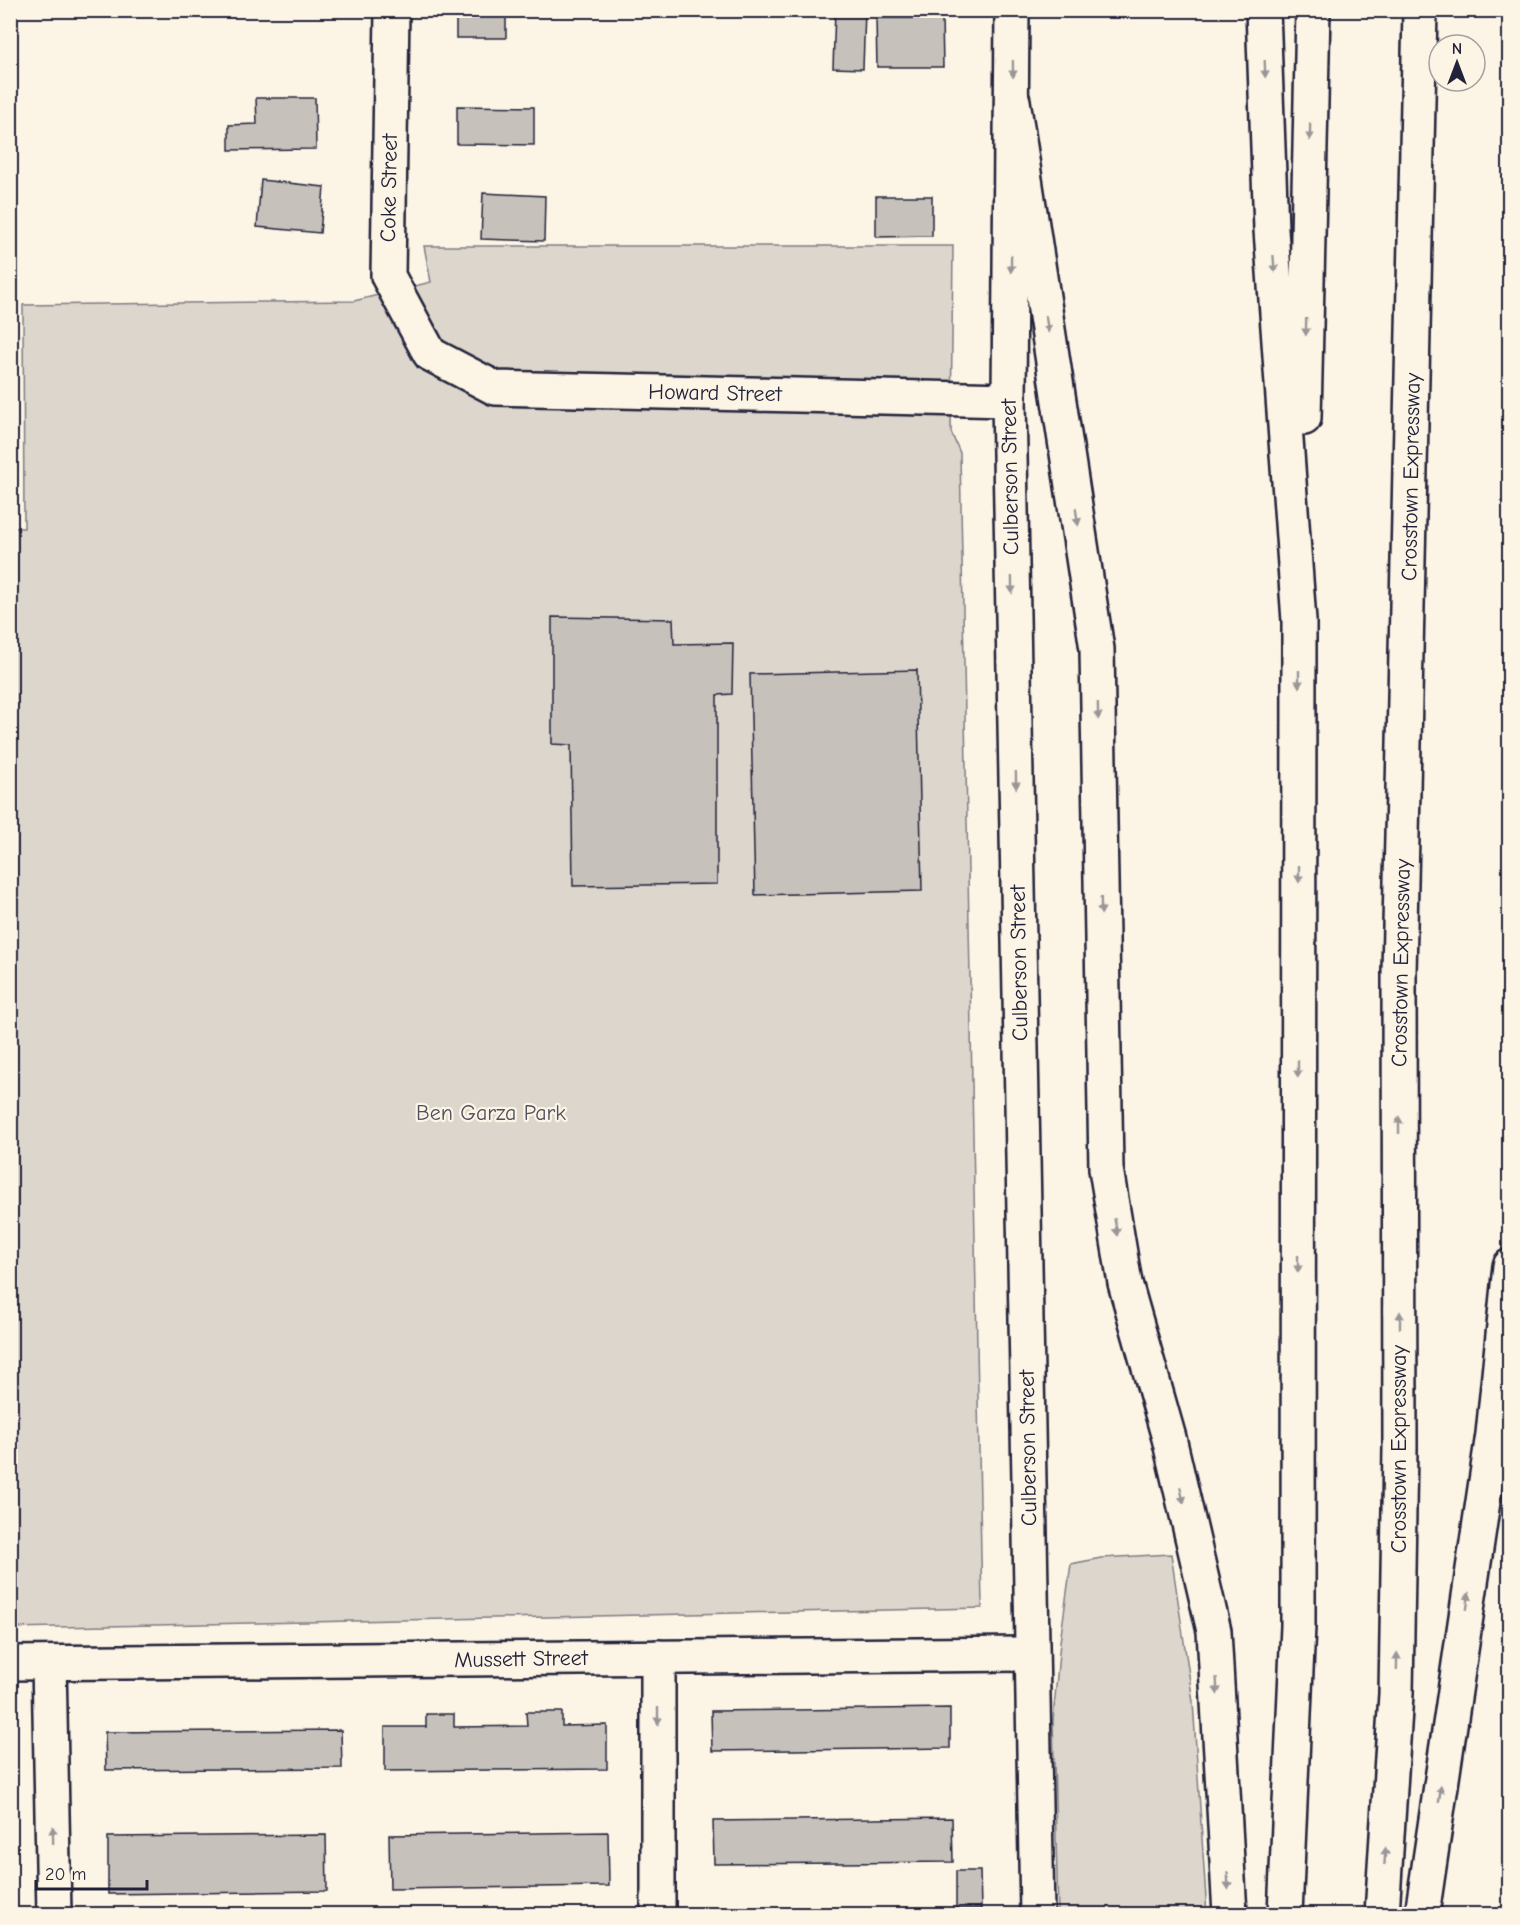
<svg xmlns="http://www.w3.org/2000/svg" width="1520" height="1925" font-family="'Comic Neue',sans-serif">
<rect width="100%" height="100%" fill="#fcf5e5"/>
<filter id="ink" filterUnits="userSpaceOnUse"><feTurbulence type="fractalNoise" baseFrequency=".0167" numOctaves="2"/><feDisplacementMap in="SourceGraphic" scale="12" xChannelSelector="R" yChannelSelector="G"/><feConvolveMatrix kernelMatrix="1 2 1 2 8 2 1 2 1" color-interpolation-filters="sRGB"/></filter>
<g filter="url(#ink)">
<g fill="#dcd6cc" stroke="#7f7c84" stroke-width="1.5">
<polygon points="424,246 953,246 951,432 960,453 982,1608 11,1628 10,528 24,528 23,305 354,301 431,282"/>
<polygon points="1171,1554 1193,1702 1207,1914 1058,1914 1053,1720 1060,1642 1071,1564 1101,1558"/>
</g>
<g fill="#c6c1bb" stroke="#22223b" stroke-width="1.5">
<rect x="456" y="10" width="50" height="28"/>
<polygon points="835,10 865,10 863,69 833,68"/>
<polygon points="876,18 942,18 943,67 877,67"/>
<polygon points="256,98 315,98 316,149 229,150 229,125 257,124"/>
<polygon points="457,106 534,107 534,145 457,144"/>
<polygon points="261,180 324,187 320,233 257,227"/>
<polygon points="483,193 545,196 544,241 481,239"/>
<polygon points="876,196 932,196 932,236 876,237"/>
<polygon points="552,617 673,619 674,644 733,643 732,694 717,695 717,884 573,886 571,745 552,744"/>
<polygon points="917,670 922,891 755,895 750,674"/>
<polygon points="950,1708 950,1748 712,1751 711,1711"/>
<polygon points="526,1712 562,1712 562,1726 607,1725 607,1769 385,1771 385,1727 426,1727 426,1714 454,1714 454,1727 527,1726"/>
<polygon points="341,1730 342,1768 106,1770 105,1732"/>
<polygon points="952,1818 953,1862 714,1864 713,1821"/>
<polygon points="608,1832 609,1886 390,1889 389,1835"/>
<polygon points="326,1835 327,1891 108,1894 108,1837"/>
<polygon points="956,1871 980,1871 981,1909 956,1909"/>
</g>
<g fill="none" stroke-linecap="round" stroke-linejoin="round">
<g stroke="#22223b" stroke-width="38">
<g id="minor">
<polyline points="392,10 388,276 430,354 495,388 1009,400"/>
<polyline points="10,1663 1032,1654"/>
<polyline points="49,1663 54,1914"/>
<polyline points="658,1914 658,1657"/>
</g>
</g>
<g stroke="#22223b" stroke-width="38">
<polyline id="major" points="1012,10 1009,400 1037,1914"/>
</g>
<g stroke="#22223b" stroke-width="38">
<g id="highway">
<polyline points="1263,10 1271,230 1299,621 1298,1626 1285,1914"/>
<polyline points="1013,101 1097,649 1106,1169 1125,1283 1169,1438 1214,1631 1230,1914"/>
<polyline points="1304,418 1313,10"/>
<polyline points="1382,1914 1396,1694 1400,1448 1399,973 1420,10"/>
<polyline points="1422,1914 1493,1434 1510,1266"/>
</g>
</g>
<use href="#minor" stroke="#fcf5e5" stroke-width="33"/>
<use href="#major" stroke="#fcf5e5" stroke-width="33"/>
<use href="#highway" stroke="#fcf5e5" stroke-width="33"/>
</g>
<defs><path id="oneway-solid" d="M-6-.8H1V-3.2L6.5 0L1 3.2V.8H-6Z" transform="scale(1.5)"/></defs>
<g fill="#9a9698">
<use href="#oneway-solid" transform="translate(1013 69) rotate(89)"/>
<use href="#oneway-solid" transform="translate(1265 69) rotate(88)"/>
<use href="#oneway-solid" transform="translate(1310 132) rotate(91)"/>
<use href="#oneway-solid" transform="translate(1011 264) rotate(91)"/>
<use href="#oneway-solid" transform="translate(1274 264) rotate(86)"/>
<use href="#oneway-solid" transform="translate(1047 324) rotate(81)"/>
<use href="#oneway-solid" transform="translate(1306 327) rotate(91)"/>
<use href="#oneway-solid" transform="translate(1077 517) rotate(81)"/>
<use href="#oneway-solid" transform="translate(1012 585) rotate(89)"/>
<use href="#oneway-solid" transform="translate(1299 679) rotate(90)"/>
<use href="#oneway-solid" transform="translate(1098 711) rotate(89)"/>
<use href="#oneway-solid" transform="translate(1016 780) rotate(89)"/>
<use href="#oneway-solid" transform="translate(1299 874) rotate(90)"/>
<use href="#oneway-solid" transform="translate(1101 906) rotate(89)"/>
<use href="#oneway-solid" transform="translate(1298 1069) rotate(90)"/>
<use href="#oneway-solid" transform="translate(1399 1125) rotate(-90)"/>
<use href="#oneway-solid" transform="translate(1116 1227) rotate(80)"/>
<use href="#oneway-solid" transform="translate(1298 1264) rotate(90)"/>
<use href="#oneway-solid" transform="translate(1400 1320) rotate(-90)"/>
<use href="#oneway-solid" transform="translate(1182 1495) rotate(77)"/>
<use href="#oneway-solid" transform="translate(1468 1601) rotate(-82)"/>
<use href="#oneway-solid" transform="translate(1397 1661) rotate(-89)"/>
<use href="#oneway-solid" transform="translate(1217 1686) rotate(87)"/>
<use href="#oneway-solid" transform="translate(658 1716) rotate(90)"/>
<use href="#oneway-solid" transform="translate(1440 1794) rotate(-82)"/>
<use href="#oneway-solid" transform="translate(53 1835) rotate(-91)"/>
<use href="#oneway-solid" transform="translate(1385 1856) rotate(-86)"/>
<use href="#oneway-solid" transform="translate(1228 1881) rotate(87)"/>
</g>
</g>
<g text-anchor="middle" dominant-baseline="central" stroke-width="4.5" stroke-linejoin="round" paint-order="stroke">
<g font-size="22" fill="#22223b" stroke="#fcf5e5">
<text transform="translate(389 188) rotate(-89)">Coke Street</text>
<text transform="translate(715 393) rotate(1)">Howard Street</text>
<text transform="translate(1010 477) rotate(-91)">Culberson Street</text>
<text transform="translate(1411 477) rotate(-89)">Crosstown Expressway</text>
<text transform="translate(1019 963) rotate(-91)">Culberson Street</text>
<text transform="translate(1401 963) rotate(-89)">Crosstown Expressway</text>
<text transform="translate(1028 1448) rotate(-91)">Culberson Street</text>
<text transform="translate(1399 1449) rotate(-90)">Crosstown Expressway</text>
<text transform="translate(521 1659) rotate(-1)">Mussett Street</text>
</g>
<g font-size="22" fill="#504f5f" stroke="#fcf5e5">
<text x="491" y="1113">Ben Garza Park</text>
</g>
</g>
<rect width="1520" height="1925" fill="none" stroke="#fcf5e5" stroke-width="36"/>
<rect x="18" y="18" width="1484" height="1889" fill="none" stroke="#22223b" stroke-width="2" filter="url(#ink)"/>
<g transform="translate(1457 63)"><circle r="28" fill="#fcf5e5" stroke="#a5a1a1" stroke-width="1.5"/>
<path d="M0-4.5L10 22L0 15L-10 22Z" fill="#22223b"/>
<text y="-9" font-size="16" font-weight="bold" text-anchor="middle" fill="#22223b">N</text>
</g>
<path d="M36 1880v9h111v-9" fill="none" stroke="#22223b" stroke-width="3"/>
<text x="45" y="1880" font-size="18" fill="#22223b" stroke="#fcf5e5" stroke-width="4.5" paint-order="stroke">20 m</text>
</svg>
